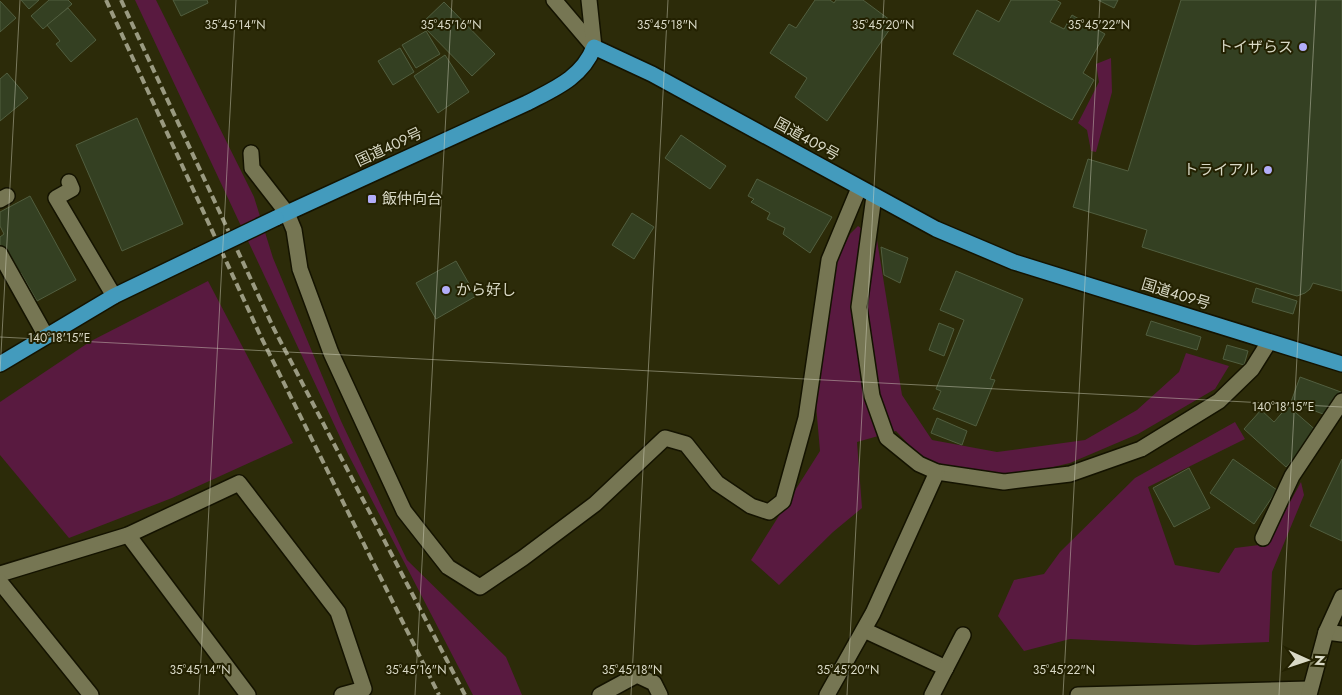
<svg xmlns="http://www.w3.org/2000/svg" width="1342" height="695" font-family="Jost,'Noto Sans JP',sans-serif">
<rect width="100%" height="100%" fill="#2c2b09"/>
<g fill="#591a40">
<polygon points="135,0 156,0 254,197 273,258 341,421 407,560 506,657 522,695 473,695 348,454"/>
<polygon points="1111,58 1112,92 1096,152 1091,151 1087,130 1078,123 1099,82 1096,64"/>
<polygon points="858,226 877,240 902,395 932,440 997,452 1085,440 1137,410 1179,372 1186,353 1229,366 1215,389 1138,434 1070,463 1028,473 994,473 953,468 924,461 896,431 857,442 862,508 833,532 779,585 751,560 820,451 816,405 830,300 837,260 850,234"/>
<polygon points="208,281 293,443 172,498 69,538 0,455 0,402 91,341"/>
<polygon points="1235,422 1245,439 1148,487 1175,565 1219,573 1235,548 1267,544 1301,482 1304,495 1272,572 1269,642 1195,645 1070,639 1024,651 998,616 1014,580 1044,574 1060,552 1135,478"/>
</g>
<g fill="#344022" stroke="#515e3f">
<polygon points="21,0 39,0 29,9"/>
<polygon points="49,0 68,0 72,4 43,29 31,16"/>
<polygon points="173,0 207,0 208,3 181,16"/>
<polygon points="815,0 830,0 834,3 836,0 863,0 894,23 827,121 795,97 807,78 770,53 789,24 796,28"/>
<polygon points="1011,0 1056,0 1061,3 1050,22 1064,29 1072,15 1105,34 1083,73 1094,80 1072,120 953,54 977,10 999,22"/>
<polygon points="1098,0 1118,0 1114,8"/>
<polygon points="1181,0 1342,0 1342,291 1313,283 1310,289 1305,293 1297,296 1290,294 1142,247 1147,230 1073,207 1088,159 1128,171"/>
<polygon points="0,1 16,18 0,32"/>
<polygon points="444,2 495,54 472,76 421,24"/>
<polygon points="68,8 96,40 71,62 56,44 60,41 47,25"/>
<polygon points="426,31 440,54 416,68 402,45"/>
<polygon points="400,48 414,72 393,85 378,61"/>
<polygon points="445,55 469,92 438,113 414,76"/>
<polygon points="7,73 28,98 0,121 0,79"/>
<polygon points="137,118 183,224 122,251 76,145"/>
<polygon points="681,135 726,166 710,189 665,158"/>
<polygon points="757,179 832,217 810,253 783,234 785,228 767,219 770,213 751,202 754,199 748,196"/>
<polygon points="30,196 76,280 37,301 21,273 15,276 0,248 0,237 4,234 0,226 0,212"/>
<polygon points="632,213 654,227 634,259 612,245"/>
<polygon points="881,247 908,258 900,283 884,275"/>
<polygon points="456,261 476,296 436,319 416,283"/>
<polygon points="956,271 1023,299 990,379 995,380 976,426 933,409 941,391 936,389 964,320 940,310"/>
<polygon points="1256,288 1297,301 1293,314 1252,302"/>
<polygon points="1151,321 1201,337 1197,350 1146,335"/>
<polygon points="939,323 954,329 944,356 929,350"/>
<polygon points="1227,345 1248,351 1244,365 1223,359"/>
<polygon points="1300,377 1341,392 1331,417 1291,402"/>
<polygon points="1288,406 1318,432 1286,467 1244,429 1261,410 1274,422"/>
<polygon points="937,418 967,431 962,445 931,433"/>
<polygon points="1233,459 1277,490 1254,524 1210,493"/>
<polygon points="1342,459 1342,541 1310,526"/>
<polygon points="1189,468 1210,508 1174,527 1153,488"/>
</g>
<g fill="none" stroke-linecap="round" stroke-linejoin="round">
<g stroke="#141300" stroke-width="18">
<g id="minor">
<polyline points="554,0 594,47"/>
<polyline points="589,0 594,47"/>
<polyline points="251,153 252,168 287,213 294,230 300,269 331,353 404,511 448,567 480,587 523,558 595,504 665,438 686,444 717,483 751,506 769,512 783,501 806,418 829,260 859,188"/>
<polyline points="69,182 72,189 56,198 114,296"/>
<polyline points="874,196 859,307 872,396 887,438 919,464 937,472 1004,482 1070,474 1141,449 1219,401 1252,369 1269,342"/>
<polyline points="0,200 7,196"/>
<polyline points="0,254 46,336"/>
<polyline points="128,535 248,695"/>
<polyline points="1263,538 1292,476 1342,401"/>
<polyline points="0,574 128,535 239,483 338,612 364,689 342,695"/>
<polyline points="0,582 91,695"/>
<polyline points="864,630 946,668"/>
<polyline points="1326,632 1342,634"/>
<polyline points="600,695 637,675 654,683 660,695"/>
<polyline points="827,695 873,613 937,472"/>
<polyline points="932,695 963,635"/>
<polyline points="1078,695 1310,689"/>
<polyline points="1309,695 1326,632 1342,597"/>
</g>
</g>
<g stroke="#141300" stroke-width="18">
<g id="highway">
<path d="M276,218L527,103C554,89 582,78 594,47L652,74L936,229L1014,262L1342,364"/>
<polyline points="0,364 114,296 197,256"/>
</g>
</g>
<use href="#minor" stroke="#767653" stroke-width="15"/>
<use href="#highway" stroke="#439bbd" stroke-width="15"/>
<g stroke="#9a9a81" stroke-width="4" stroke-dasharray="8 4" stroke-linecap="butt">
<polyline points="106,0 261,337 439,695"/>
<polyline points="121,0 274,329 465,695"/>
</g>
<g stroke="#141300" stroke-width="18" stroke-linecap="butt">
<polyline id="highway-bridge" points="197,256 276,218"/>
</g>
<use href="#highway-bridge" stroke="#439bbd" stroke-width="15"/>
</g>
<path fill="none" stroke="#d9d9c6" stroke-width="1" stroke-opacity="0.45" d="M0,337L1342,407M0,372L20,0M199,695L236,0M415,695L452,0M631,695L668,0M847,695L884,0M1063,695L1100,0M1279,695L1316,0"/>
<g fill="#b2adf9" stroke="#232101" stroke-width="2">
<circle cx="1303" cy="47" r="5"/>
<circle cx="1268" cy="170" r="5"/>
<rect x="367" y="194" width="10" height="10" rx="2.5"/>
<circle cx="446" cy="290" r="5"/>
</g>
<g text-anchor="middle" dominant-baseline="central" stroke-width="4" stroke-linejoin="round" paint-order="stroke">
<g font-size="15" fill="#d9d9c6" stroke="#232101" text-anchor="end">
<text x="1293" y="47">トイザらス</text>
<text x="1258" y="170">トライアル</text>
<text x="382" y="199" text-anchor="start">飯仲向台</text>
<text x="456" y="290" text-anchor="start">から好し</text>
</g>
<g font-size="15" fill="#d9d9c6" stroke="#232101">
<text transform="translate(807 139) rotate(29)">国道409号</text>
<text transform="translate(389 147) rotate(-25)">国道409号</text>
<text transform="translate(1176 294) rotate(17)">国道409号</text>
</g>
</g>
<g font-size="12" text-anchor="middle" fill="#d9d9c6" stroke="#232101" stroke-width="4" stroke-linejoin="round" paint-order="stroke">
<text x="235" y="29">35°45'14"N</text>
<text x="451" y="29">35°45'16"N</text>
<text x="667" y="29">35°45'18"N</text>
<text x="883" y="29">35°45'20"N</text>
<text x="1099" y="29">35°45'22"N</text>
<text x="59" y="342">140°18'15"E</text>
<text x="1283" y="411">140°18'15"E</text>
<text x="200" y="674">35°45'14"N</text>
<text x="416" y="674">35°45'16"N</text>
<text x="632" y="674">35°45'18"N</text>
<text x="848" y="674">35°45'20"N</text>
<text x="1064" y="674">35°45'22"N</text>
</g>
<g transform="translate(1307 660) rotate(93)" stroke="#232101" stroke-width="4" paint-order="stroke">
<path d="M0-4L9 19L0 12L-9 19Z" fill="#d9d9c6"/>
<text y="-8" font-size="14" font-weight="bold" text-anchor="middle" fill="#d9d9c6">N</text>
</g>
</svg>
